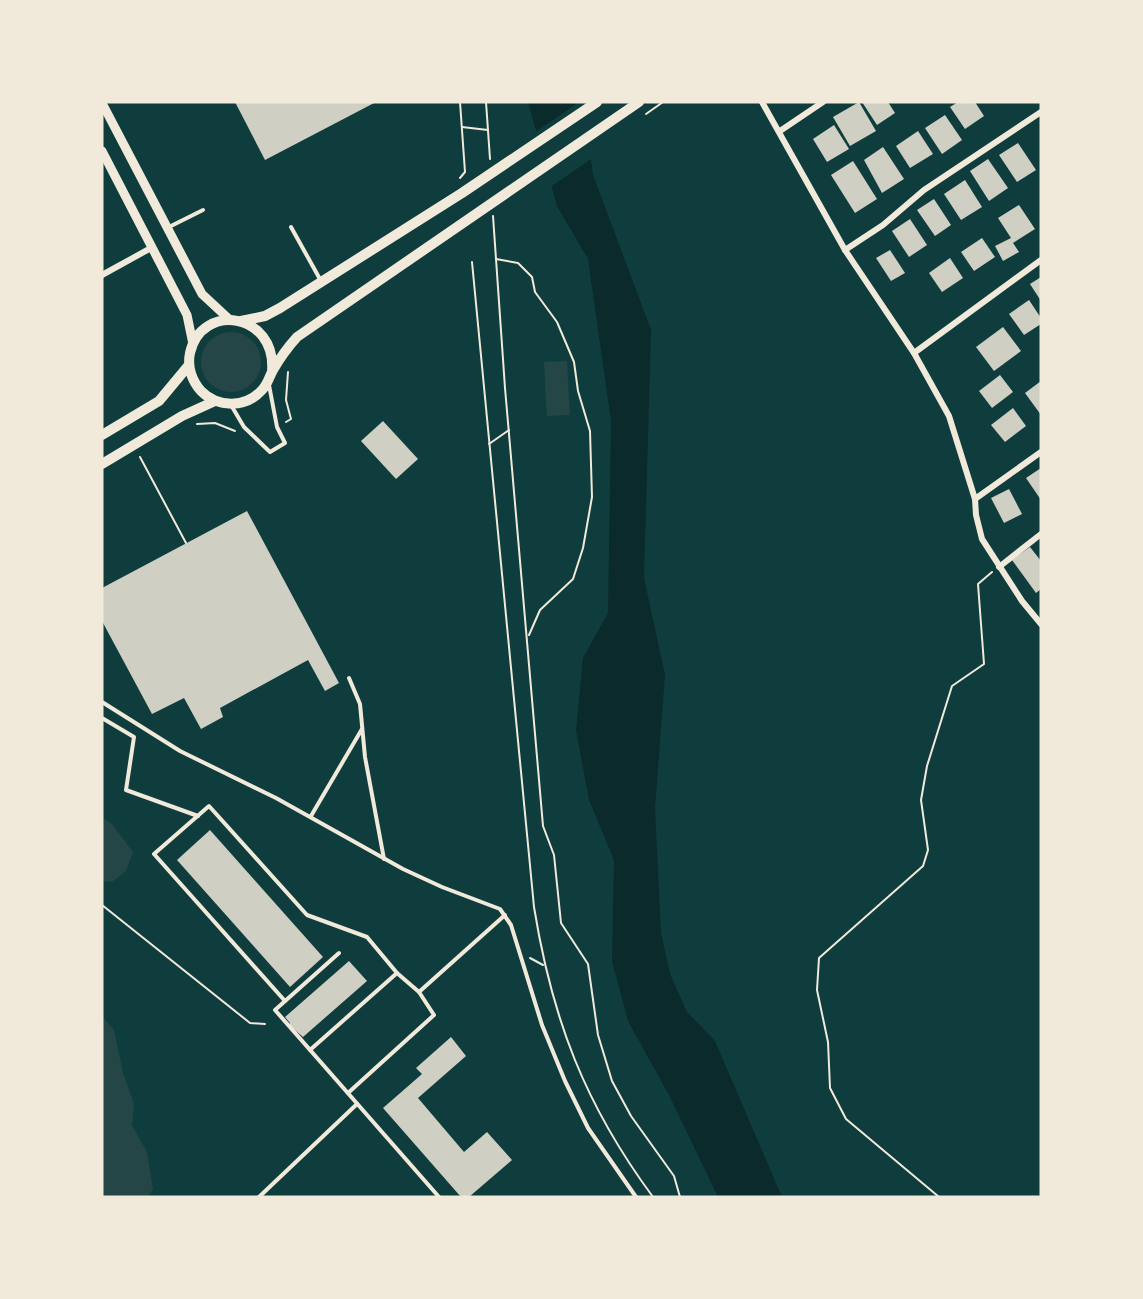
<svg xmlns="http://www.w3.org/2000/svg" width="1143" height="1299" font-family="Raleway,sans-serif">
<rect width="100%" height="100%" fill="#0f3d3e"/>
<g fill="#244646">
<circle cx="231" cy="362" r="30"/>
<polygon points="567,361 570,415 547,416 544,362"/>
<polygon points="102,817 112,824 133,852 126,871 112,882 102,881"/>
<polygon points="102,1016 114,1030 123,1073 134,1104 132,1125 147,1152 153,1189 148,1197 102,1197"/>
</g>
<polygon fill="#0a2a2b" points="528,102 584,102 593,175 651,330 644,578 665,675 655,808 661,933 670,974 687,1012 715,1041 782,1197 718,1197 669,1095 628,1021 612,961 614,860 589,800 576,730 583,658 608,613 611,421 588,259 557,206"/>
<polygon fill="#0f3d3e" points="579,102 587,102 594,157 549,188 534,133"/>
<g fill="#cfcfc3">
<polygon points="235,102 376,102 265,160"/>
<polygon points="859,102 876,131 850,146 833,117"/>
<polygon points="862,102 888,102 895,113 877,125"/>
<polygon points="958,102 975,102 984,116 965,129 950,107"/>
<polygon points="945,115 962,140 942,154 925,128"/>
<polygon points="834,125 849,149 827,162 813,139"/>
<polygon points="918,131 933,154 910,168 896,146"/>
<polygon points="1018,143 1036,170 1017,182 999,155"/>
<polygon points="883,147 904,179 882,193 864,160"/>
<polygon points="988,159 1008,188 989,201 970,171"/>
<polygon points="853,161 877,199 855,213 831,175"/>
<polygon points="965,180 982,207 961,220 944,194"/>
<polygon points="934,199 951,225 935,236 917,210"/>
<polygon points="1019,205 1035,229 1013,243 1019,252 1003,261 995,246 1011,238 998,218"/>
<polygon points="910,219 927,245 909,257 892,231"/>
<polygon points="982,238 995,257 974,271 961,252"/>
<polygon points="890,250 905,273 891,281 876,258"/>
<polygon points="950,258 963,278 942,292 929,273"/>
<polygon points="1041,277 1041,301 1030,284"/>
<polygon points="1029,300 1041,318 1041,324 1024,335 1009,314"/>
<polygon points="1003,327 1021,351 994,371 976,347"/>
<polygon points="1000,375 1013,392 992,408 979,391"/>
<polygon points="1041,381 1041,415 1025,393"/>
<polygon points="1013,408 1026,426 1005,442 991,425"/>
<polygon points="383,421 418,459 396,479 361,441"/>
<polygon points="1041,468 1041,500 1026,478"/>
<polygon points="1009,489 1022,514 1004,523 991,498"/>
<polygon points="247,511 339,683 325,691 308,660 220,708 223,717 201,729 184,698 152,714 102,621 102,588"/>
<polygon points="1030,547 1041,561 1041,589 1036,593 1012,560"/>
<polygon points="210,830 323,957 290,987 177,860"/>
<polygon points="349,961 367,981 303,1037 289,1025 290,1023 285,1017"/>
<polygon points="451,1037 466,1056 418,1098 464,1152 487,1132 512,1160 469,1197 461,1197 383,1108 422,1074 416,1068"/>
</g>
<g fill="none" stroke-linecap="round" stroke-linejoin="round">
<g stroke="#f1e9da" stroke-width="2">
<polyline points="460,102 465,172 460,178"/>
<polyline points="486,102 490,159"/>
<polyline points="646,114 663,102"/>
<polyline points="462,127 488,130"/>
<polyline points="493,216 505,388 543,826 554,855 561,923 588,964 598,1035 612,1081 631,1116 674,1176 680,1197"/>
<polyline points="496,259 518,263 532,277 535,292 557,322 574,362 578,391 590,431 592,497 583,548 573,579 540,610 529,635"/>
<path d="M472,262L534,907C552,1019 585,1105 653,1197"/>
<polyline points="286,422 291,419 286,400 288,372"/>
<polyline points="197,424 215,423 235,431"/>
<polyline points="489,444 509,430"/>
<polyline points="140,457 186,543"/>
<polyline points="102,905 250,1023 265,1024"/>
<polyline points="530,958 543,965"/>
<polyline points="939,1197 846,1119 830,1088 828,1042 817,990 819,958 923,866 928,850 921,800 927,766 952,686 984,664 978,584 992,572"/>
</g>
<g stroke="#f1e9da" stroke-width="4">
<polyline points="169,227 203,210"/>
<polyline points="291,227 321,281"/>
<polyline points="231,405 244,427 270,452 285,443 277,427 269,385"/>
<polyline points="349,678 360,704 365,757 384,859"/>
<polyline points="102,702 180,751 276,798 403,869 442,887 500,909 511,925 542,1025 565,1081 588,1128 636,1197"/>
<polyline points="102,718 134,737 126,790 198,816"/>
<polyline points="311,816 362,729"/>
<polyline points="339,953 275,1010 439,1197"/>
<polyline points="419,992 505,915"/>
<polyline points="285,1001 154,854 209,806 307,915 367,937 397,973"/>
<polyline points="310,1050 397,973 419,992 434,1015 348,1093"/>
<polyline points="259,1197 357,1104"/>
</g>
<g stroke="#f1e9da" stroke-width="6">
<polyline points="762,102 845,250 914,353 949,416 975,499 976,515 982,539 1022,601 1041,624"/>
<polyline points="780,131 823,102"/>
<polyline points="845,250 883,225 924,190 1041,112"/>
<polyline points="102,275 151,248"/>
<polyline points="914,353 1041,260"/>
<polyline points="975,499 1041,452"/>
<polyline points="999,567 1041,534"/>
</g>
<g stroke="#f1e9da" stroke-width="9">
<polyline points="102,103 202,294 230,320"/>
<polyline points="102,151 187,315 193,344"/>
</g>
<g stroke="#f1e9da" stroke-width="10">
<polyline points="241,321 265,316 280,308 462,193 597,102"/>
<path d="M272,372C277,312 201,302 190,353C187,367 192,381 201,391C218,408 246,408 262,390C268,384 269,377 273,370C280,358 288,347 297,337L639,102"/>
<polyline points="102,435 159,401 189,365"/>
<polyline points="102,464 182,416 215,401"/>
</g>
</g>
<rect width="1143" height="1299" fill="none" stroke="#f1e9da" stroke-width="207"/>
</svg>
